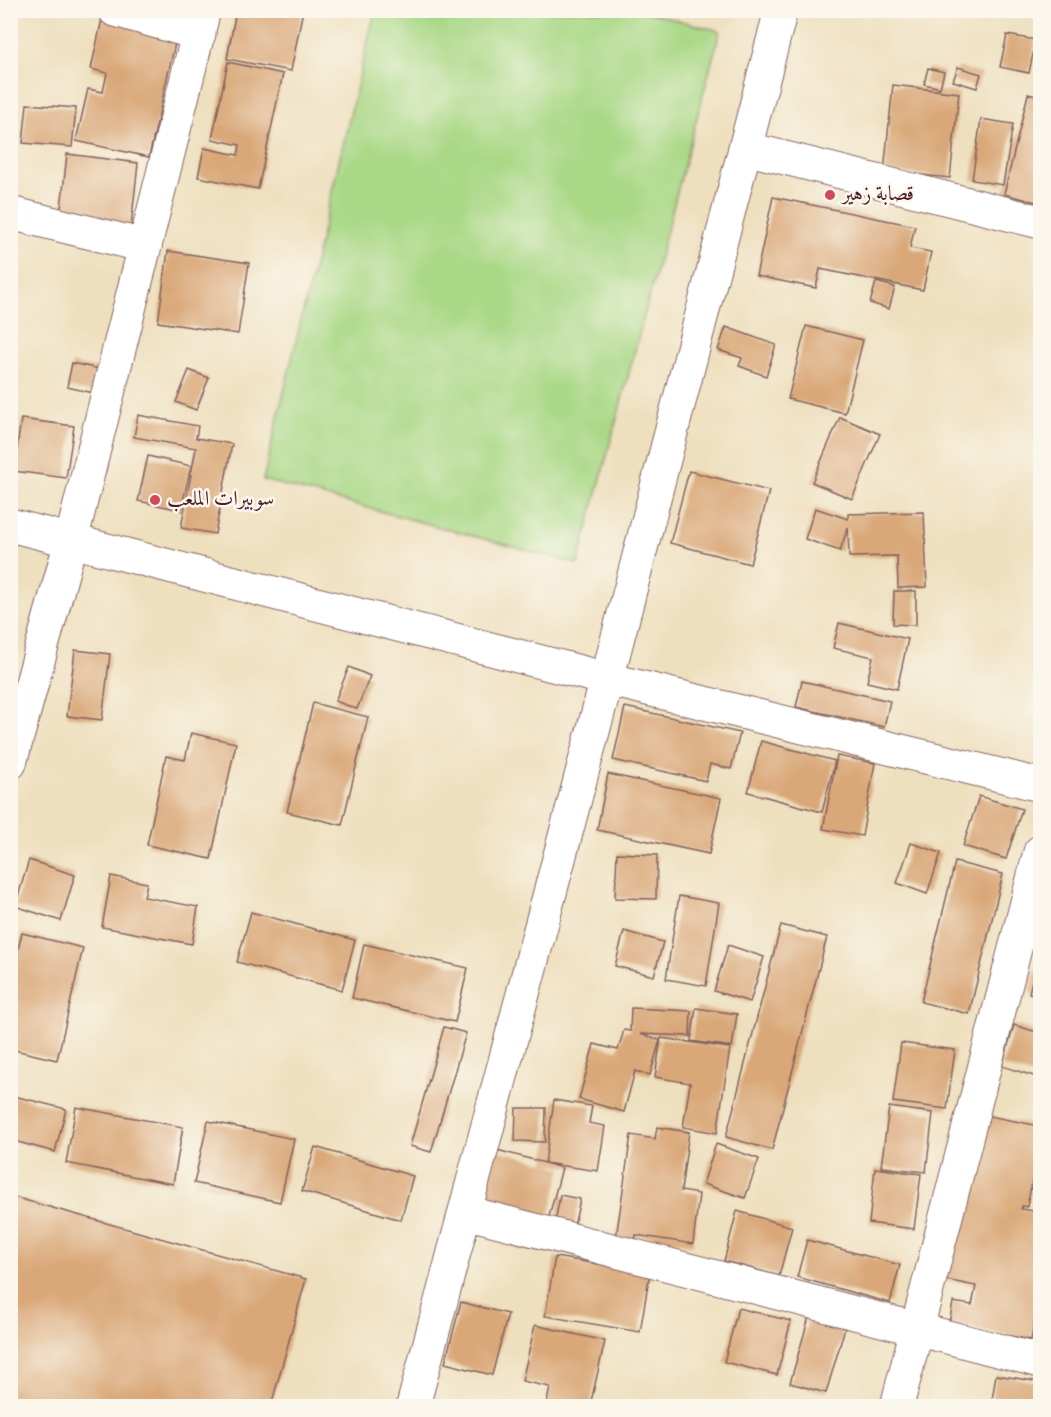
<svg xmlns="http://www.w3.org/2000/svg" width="1051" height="1417" font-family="'Sorts Mill Goudy',Amiri,serif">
<rect width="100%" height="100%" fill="#fbf7ec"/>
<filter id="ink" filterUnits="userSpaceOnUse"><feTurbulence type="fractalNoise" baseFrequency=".0167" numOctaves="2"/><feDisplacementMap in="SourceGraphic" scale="12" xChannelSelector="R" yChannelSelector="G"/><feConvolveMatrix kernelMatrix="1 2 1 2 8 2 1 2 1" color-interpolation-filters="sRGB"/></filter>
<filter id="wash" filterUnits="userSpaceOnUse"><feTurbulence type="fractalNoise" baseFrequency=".008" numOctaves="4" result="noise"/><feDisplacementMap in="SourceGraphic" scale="24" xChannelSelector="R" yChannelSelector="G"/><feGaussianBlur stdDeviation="1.35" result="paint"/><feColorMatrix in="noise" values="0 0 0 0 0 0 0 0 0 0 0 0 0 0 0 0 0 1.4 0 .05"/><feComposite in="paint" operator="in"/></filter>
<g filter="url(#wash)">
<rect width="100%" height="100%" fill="#eedfbe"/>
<polygon fill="#a9d886" stroke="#7a7c58" stroke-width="1.5" points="375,11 642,11 720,31 578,564 263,480"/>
<g id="blocks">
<g fill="#d9a778">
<polygon points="104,10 179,26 149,157 76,141 88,89 103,92 107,73 91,69"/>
<polygon points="236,10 303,10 291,71 227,59"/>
<polygon points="1007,35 1036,40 1029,73 1000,67"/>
<polygon points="228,62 283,74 258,189 198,177 204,148 238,155 240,145 212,139"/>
<polygon points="958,67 981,74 977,88 953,81"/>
<polygon points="928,68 944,72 940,88 924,84"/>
<polygon points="893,85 959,93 950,178 884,171"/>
<polygon points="1028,94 1040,97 1040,203 1004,194"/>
<polygon points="27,104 76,108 72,147 23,143"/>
<polygon points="981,119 1013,124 1003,185 972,180"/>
<polygon points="67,154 138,163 131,227 60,218"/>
<polygon points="773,197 915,226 910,248 931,252 923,290 820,269 816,288 756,276"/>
<polygon points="168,251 249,263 238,334 158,322"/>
<polygon points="876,282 895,287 889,309 870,303"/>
<polygon points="806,326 863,340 845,413 788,399"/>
<polygon points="726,327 776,345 766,376 739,366 742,358 718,350"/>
<polygon points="72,363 99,369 94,393 67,387"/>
<polygon points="189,370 209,378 196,410 176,402"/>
<polygon points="138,415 198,426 196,438 232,444 215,534 181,528 196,448 134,437"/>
<polygon points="840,417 880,434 852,499 812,482"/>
<polygon points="21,419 74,426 66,478 14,471"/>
<polygon points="148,456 191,466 181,510 138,501"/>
<polygon points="689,471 769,491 750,564 670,543"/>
<polygon points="815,508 848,519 848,514 924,512 927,587 898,588 897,556 849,557 848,527 840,551 805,539"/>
<polygon points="894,591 916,591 916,625 893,624"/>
<polygon points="839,623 908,639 897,689 867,682 873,657 833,648"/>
<polygon points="75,650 110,654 102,720 67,716"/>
<polygon points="349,667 370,676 357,709 335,701"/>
<polygon points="802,681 890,701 884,727 796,707"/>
<polygon points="313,703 368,717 342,825 287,812"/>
<polygon points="625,707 740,733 731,769 710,764 706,781 613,760"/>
<polygon points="191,733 236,743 211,859 147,845 166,756 185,760"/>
<polygon points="761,741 835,761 822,812 748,792"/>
<polygon points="837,756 875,763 862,836 823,829"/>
<polygon points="608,774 721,798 709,854 597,830"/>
<polygon points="979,796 1022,809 1006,859 963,846"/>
<polygon points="911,843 941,853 927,894 897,883"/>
<polygon points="617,853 657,855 656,899 615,898"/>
<polygon points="29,860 75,875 61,921 15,906"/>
<polygon points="955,862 1003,874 969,1014 921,1002"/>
<polygon points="111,876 147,883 144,897 198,907 192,944 102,927"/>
<polygon points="679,896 719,903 706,986 666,979"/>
<polygon points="251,912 355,940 342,990 237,962"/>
<polygon points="781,925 827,937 772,1150 726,1137"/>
<polygon points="624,931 663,942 654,976 615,966"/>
<polygon points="22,933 83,948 57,1060 10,1049 10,982"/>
<polygon points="364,944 468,968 455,1022 352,998"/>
<polygon points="728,945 764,957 750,1002 714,991"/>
<polygon points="1040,948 1040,996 1029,993"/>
<polygon points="631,1008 691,1011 690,1036 640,1034 660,1040 650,1075 635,1071 624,1112 579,1099 594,1044 618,1050 624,1030 630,1031"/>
<polygon points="696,1008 737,1014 732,1047 691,1041"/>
<polygon points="1014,1025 1040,1033 1040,1078 1002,1066"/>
<polygon points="444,1027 466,1033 431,1152 410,1146"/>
<polygon points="661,1038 730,1048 717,1133 683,1127 690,1083 655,1077"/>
<polygon points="901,1043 955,1050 947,1109 893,1102"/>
<polygon points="10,1095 66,1109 55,1152 10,1140"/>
<polygon points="554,1100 592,1106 589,1123 605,1126 598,1171 545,1163 562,1168 547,1224 482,1207 497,1150 545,1163"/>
<polygon points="76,1107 183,1127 173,1184 66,1163"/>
<polygon points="889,1107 933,1113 926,1172 881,1167"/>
<polygon points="516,1108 546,1108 545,1142 515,1141"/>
<polygon points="979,1114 1040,1126 1040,1140 1027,1207 1022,1206 1021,1209 1040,1212 1040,1290 1031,1340 949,1324 953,1302 972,1305 976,1286 946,1280"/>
<polygon points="208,1121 294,1139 280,1202 194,1183"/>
<polygon points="657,1127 689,1132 681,1191 699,1194 693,1244 636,1235 635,1240 616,1238 631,1135 655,1139"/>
<polygon points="716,1144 759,1159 745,1198 703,1184"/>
<polygon points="315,1147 413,1176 401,1220 302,1191"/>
<polygon points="875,1168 921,1174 914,1229 869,1223"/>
<polygon points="560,1195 580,1199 574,1227 555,1223"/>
<polygon points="10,1196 306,1279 271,1406 10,1406"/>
<polygon points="737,1211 792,1227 779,1276 724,1261"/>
<polygon points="807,1240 900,1265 890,1303 797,1277"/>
<polygon points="555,1257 650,1272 640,1332 545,1316"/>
<polygon points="461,1302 508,1314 492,1375 445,1363"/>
<polygon points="738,1308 791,1321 777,1375 724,1362"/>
<polygon points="811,1310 847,1321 826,1393 790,1383"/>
<polygon points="535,1325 605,1341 590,1406 546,1406 550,1387 522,1381"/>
<polygon points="996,1375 1040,1382 1040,1406 991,1406"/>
</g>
</g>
</g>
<g filter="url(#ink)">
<use href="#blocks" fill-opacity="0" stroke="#83625e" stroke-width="1.5"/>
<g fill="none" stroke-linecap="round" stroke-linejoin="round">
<g stroke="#83625e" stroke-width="35">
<g id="street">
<polyline points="115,10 199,34"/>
<polyline points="745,148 1040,222"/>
<polyline points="10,213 145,246"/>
<polyline points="10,525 607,679 1040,785"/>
<polyline points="10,763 71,541 204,10"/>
<polyline points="465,1212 1040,1361"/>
<polyline points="413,1406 607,679 781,10"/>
<polyline points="897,1406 1040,852"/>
</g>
</g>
<use href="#street" stroke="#fff" stroke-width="33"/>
</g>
</g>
<g fill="#d1495b" stroke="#fbf7ec" stroke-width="2">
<circle cx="830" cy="195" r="6"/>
<circle cx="155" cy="500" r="6"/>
</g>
<g text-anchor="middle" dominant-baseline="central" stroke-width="5" stroke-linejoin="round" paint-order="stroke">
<g font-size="21" fill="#4a1f2b" stroke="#fbf7ec" text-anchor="start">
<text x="842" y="195">قصابة زهير</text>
<text x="167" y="500">سوبيرات الملعب</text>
</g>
</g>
<rect width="1051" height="1417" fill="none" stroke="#fbf7ec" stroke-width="36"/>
</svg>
